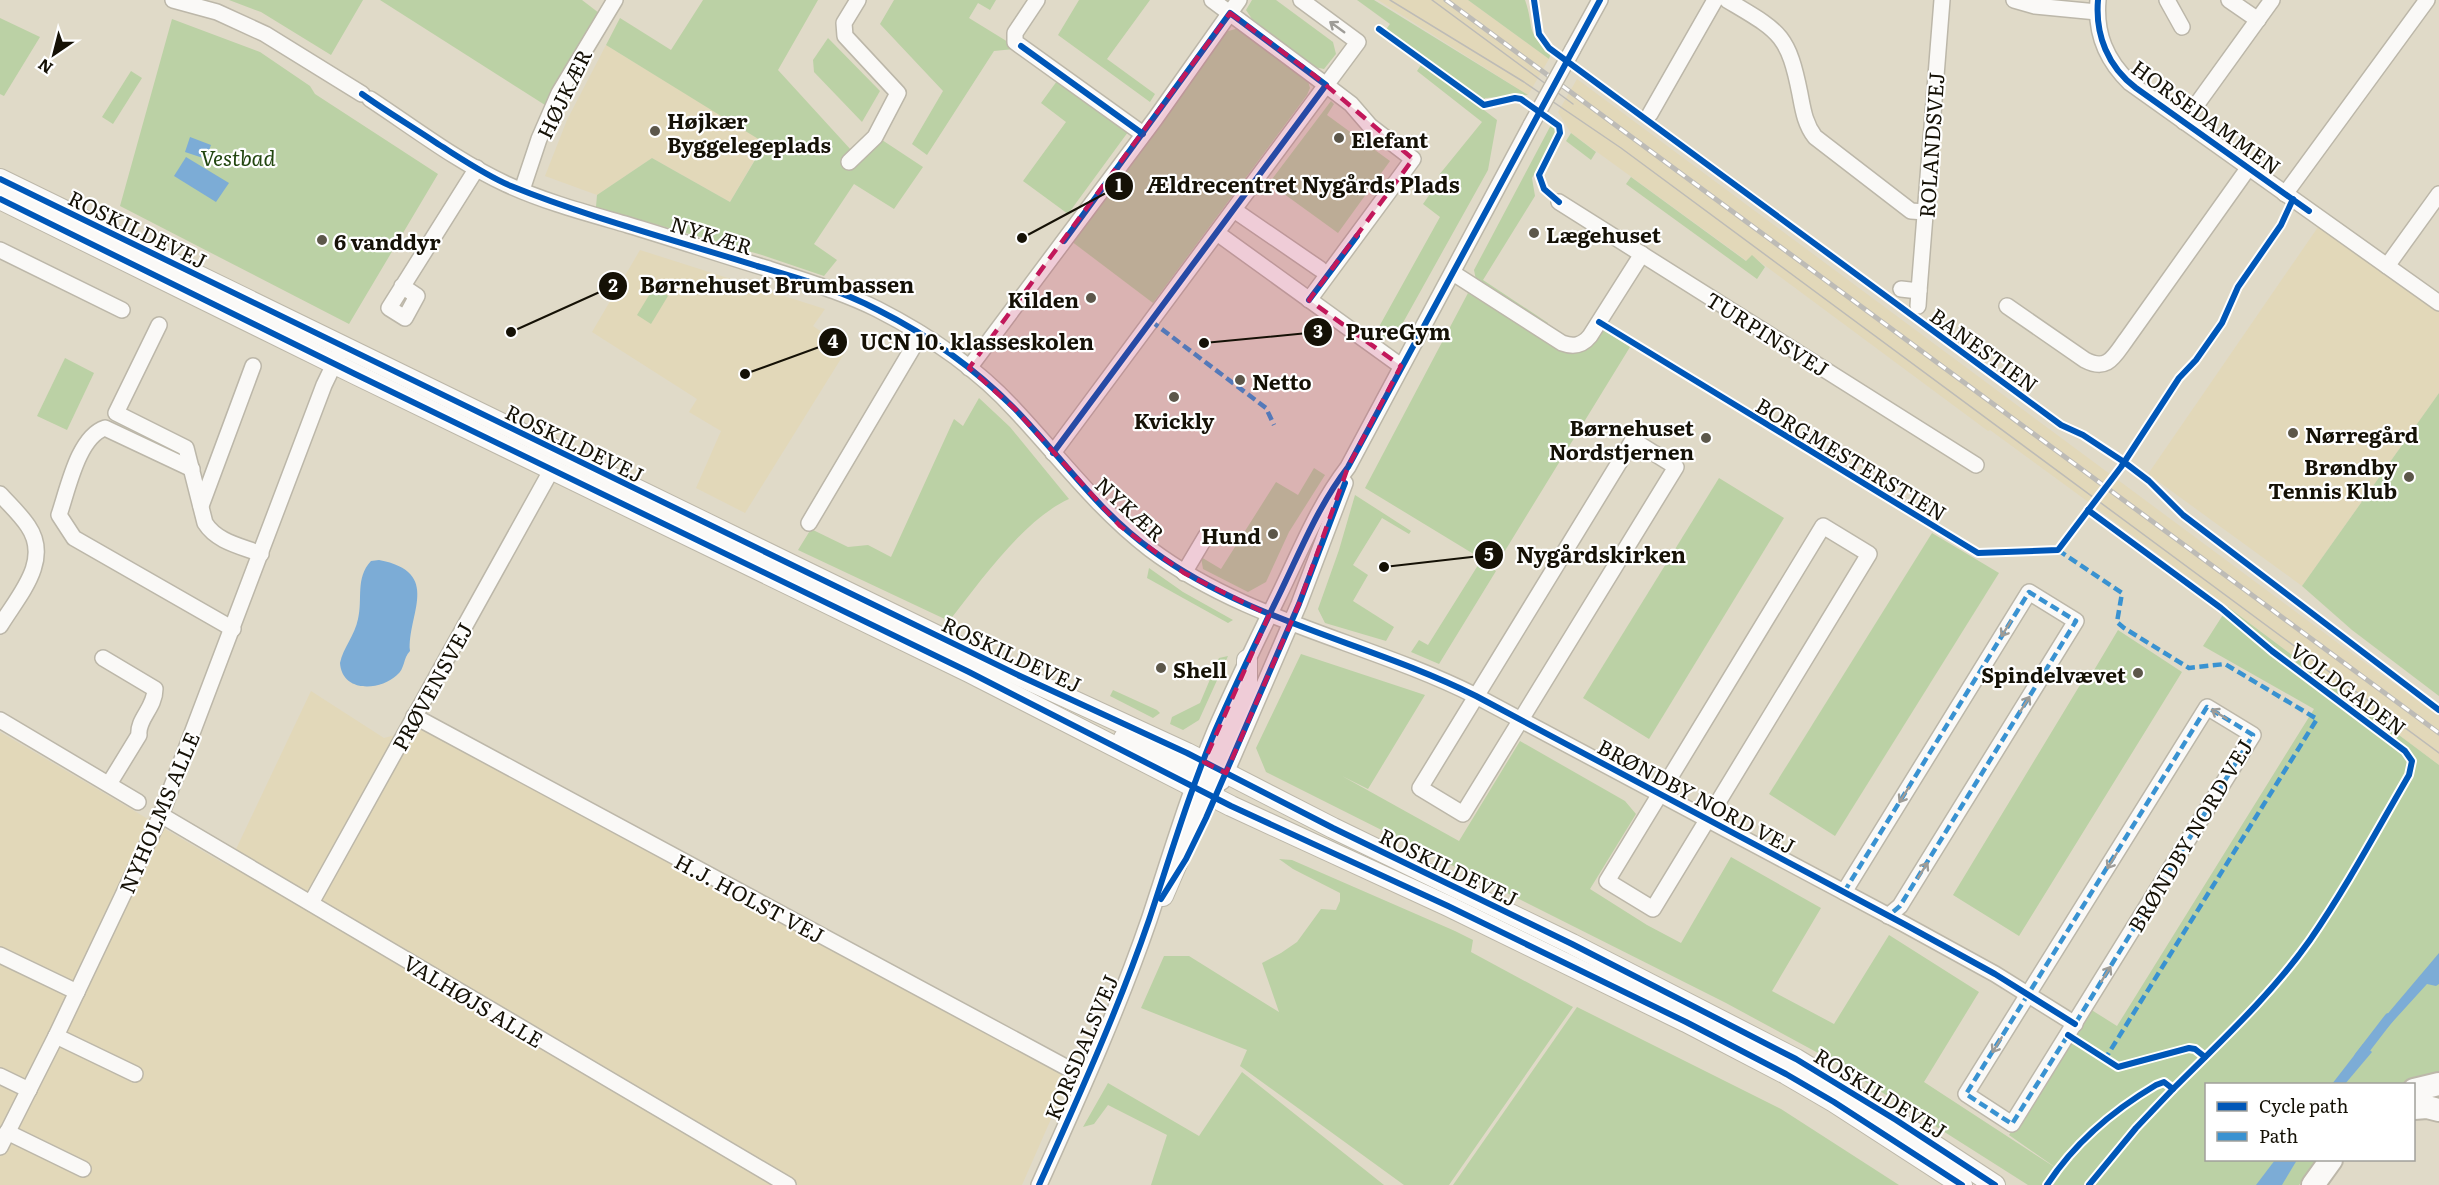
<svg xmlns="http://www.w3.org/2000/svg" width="2439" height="1185" font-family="Literata,serif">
<rect width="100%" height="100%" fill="#e0dac8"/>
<g fill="#e2d8b9">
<polygon points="1378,0 1468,0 1549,59 1528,95"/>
<polygon points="606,45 765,142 730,202 652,158 597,195 545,176 567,120"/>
<polygon points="1577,79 2346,649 2439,716 2439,765 2087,501 1990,430 1988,431 1752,256 1747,261 1571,133 1558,112"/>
<polygon points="2318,227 2439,312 2439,393 2302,586 2148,474"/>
<polygon points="640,250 825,309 813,326 847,349 745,513 696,488 721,431 689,412 697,399 592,332"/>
<polygon points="311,691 384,738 422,728 1069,1078 1022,1185 0,1185 0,732 228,866"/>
</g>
<g fill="#bbd1a5">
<polygon points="229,0 363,0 331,55 261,12"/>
<polygon points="380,0 582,0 599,13 545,105"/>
<polygon points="703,0 818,0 778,70 852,151 879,138 923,167 894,209 854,184 814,244 837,260 824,276 762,255 596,207 597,195 652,158 730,202 765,143 606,45 620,18 671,50"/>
<polygon points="894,0 996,0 990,10 978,3 969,18 1008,42 1014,49 994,51 927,155 912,144 943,91 880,24"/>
<polygon points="1079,0 1150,0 1107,59 1155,94 1150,102 1058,35"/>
<polygon points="1252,0 1276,0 1333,42 1336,54 1324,69 1314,67 1252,19 1246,10"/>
<polygon points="1357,0 1374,0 1528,95 1485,98 1480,107 1497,120 1488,170 1395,337 1386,339 1375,334 1440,217 1423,204 1441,178 1439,175 1482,122 1417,71 1421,65 1382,35 1390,24"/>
<path d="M1468,0H1525C1535,28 1524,31 1551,53L1549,59Z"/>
<polygon points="0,18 40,37 4,96 0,94"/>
<polygon points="172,19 260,52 310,86 315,94 438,174 349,324 120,206"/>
<polygon points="1239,28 1308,81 1310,88 1307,95 1153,303 1071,241 1225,32"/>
<polygon points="828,38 880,91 862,122 814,72 813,60"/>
<polygon points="131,71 142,78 113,124 102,117"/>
<polygon points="1057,81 1128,132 1068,214 1023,181 1066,122 1041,103"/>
<polygon points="1331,101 1334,104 1327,115 1390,161 1338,233 1269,183"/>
<polygon points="1552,123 1559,128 1559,131 1532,178 1535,196 1483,280 1548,323 1546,325 1476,280 1474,270"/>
<polygon points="1571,133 1596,152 1591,160 1566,141"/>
<polygon points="1631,177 1746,261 1752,255 1765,267 1757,279 1626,184"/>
<polygon points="654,287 668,296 651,324 637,315"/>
<polygon points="1468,293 1562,351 1573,352 1602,329 1630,347 1495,567 1365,488"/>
<polygon points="65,358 94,373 67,430 37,416"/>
<polygon points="2439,393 2439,696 2352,630 2302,586"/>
<path d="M979,398L1010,427L1069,499C1023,520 981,581 949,621L798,550L811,529L848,547L868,545L891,557L954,419L963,426Z"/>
<polygon points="1314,468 1325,475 1289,532 1266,582 1248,592 1203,569 1201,557 1221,569 1276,482 1298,495"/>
<polygon points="1719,478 1784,518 1649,739 1583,698"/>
<polygon points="1355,495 1411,531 1409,534 1382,518 1353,565 1368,575 1353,601 1394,627 1386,641 1325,623 1318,609 1339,550"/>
<polygon points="1932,533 1999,573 1835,836 1769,794"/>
<polygon points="1480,562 1496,571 1439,664 1411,652 1419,640 1428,645"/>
<polygon points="1149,568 1183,592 1233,620 1228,623 1147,578"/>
<polygon points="2228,607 2439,765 2439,1075 2398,1084 2206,1084 2206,1160 2317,1160 2299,1185 2028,1185 1831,1060 1726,1003 1266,772 1256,748 1301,654 1425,695 1368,789 1342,776 1459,841 1520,741 1625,801 1636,814 1590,889 1647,925 1681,943 1731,857 1821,908 1772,991 1834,1024 1889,935 1979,992 1924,1082 2059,1170 2009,1135 2090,1009 2117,1026 2314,709 2203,646"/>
<polygon points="2118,630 2182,672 2019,936 1953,895 2083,680 2087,682"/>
<polygon points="1228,656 1199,720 1183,730 1170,724 1172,717 1200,703 1219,658"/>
<polygon points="1113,690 1157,710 1160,713 1153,718 1110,696"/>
<polygon points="1279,859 1292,860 1455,931 1473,940 1471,952 1573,1007 1449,1185 1404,1185 1240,1066 1247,1050 1141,1008 1164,956 1189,956 1279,1012 1262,963 1281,953 1297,942 1321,909 1336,910 1340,901 1340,893 1293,869"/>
<polygon points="1577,1007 1781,1109 1899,1185 1453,1185"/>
<polygon points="1242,1072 1384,1185 1151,1185 1167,1135 1108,1105 1094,1124 1083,1127 1108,1083 1199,1136"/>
</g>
<g fill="#7cacd6">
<polygon points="190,137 211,145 206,159 185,152"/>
<polygon points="186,157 229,183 216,202 174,176"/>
<path d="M379,560C443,572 407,615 410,651C403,658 405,669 397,675C380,691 342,693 340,663C343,648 355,635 358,619C363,599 355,578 371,561Z"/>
<polygon points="2439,953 2439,984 2436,986 2427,984 2387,1028 2381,1027 2379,1024"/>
<polygon points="2363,1044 2372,1052 2345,1084 2332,1084"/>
<polygon points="2275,1160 2297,1160 2282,1185 2256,1185"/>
</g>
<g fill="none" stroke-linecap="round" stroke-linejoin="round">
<polyline stroke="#7cacd6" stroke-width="10" points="2359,1057 2389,1018"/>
<g stroke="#bcb7a9" stroke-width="18">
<g id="minor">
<polyline points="173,0 217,12 265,34 362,94"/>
<polyline points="1037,0 1015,33 1015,42 1143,134"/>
<polyline points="1212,0 1326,85 1351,104 1370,126 1413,159 1309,300"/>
<path d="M1727,0C1779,31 1788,33 1800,94C1803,110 1805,124 1815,137L1911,211L1925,212"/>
<polyline points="2014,0 2035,6 2097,12"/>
<path d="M2098,0C2095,34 2106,60 2130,83L2439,303"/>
<polyline points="2167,0 2182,27"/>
<polyline points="2229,0 2258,20"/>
<polyline points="1573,49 1600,0"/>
<path d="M370,99C414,128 458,162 506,184C545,202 587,213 628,225C675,239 722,255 769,269C805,281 843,292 877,309C928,335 978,369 1016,411C1060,458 1098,509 1150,549C1247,622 1369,642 1476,696L1904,924L1995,974L2075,1024"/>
<polyline points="1650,114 1715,0"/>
<polyline points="2184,122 2272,0"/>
<polyline points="849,162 875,137 898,93 845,36 844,23 858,0"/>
<polyline points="522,190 539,139 559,93 615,0"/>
<polyline points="2285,194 2427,0"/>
<polyline points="1559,202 1976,465"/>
<polyline points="1234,210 1320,269"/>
<polyline points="1217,233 1401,366"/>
<polyline points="0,250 122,310"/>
<polyline points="2387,266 2439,194"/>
<path d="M1453,273L1562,343C1573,347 1582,346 1590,336L1642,254"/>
<polyline points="402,286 417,296 405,318 389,308 477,168"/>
<polyline points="1901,289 1919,291 1942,0"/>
<polyline points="1918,306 1919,291"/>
<path d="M2007,306L2085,360C2108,372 2114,356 2126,340L2249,167"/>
<path d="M159,325L116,413L186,448L205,523C217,542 241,546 261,554"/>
<polyline points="969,368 1155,119 1239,0"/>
<polygon points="1633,440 1676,467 1463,814 1420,788"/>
<polyline points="1053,453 1358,42 1301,0"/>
<path d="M192,469L105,428C78,437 68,489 59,515L74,538L233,629"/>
<path d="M0,494C9,504 20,514 28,526C52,561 18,596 0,626"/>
<polyline points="201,506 253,366"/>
<polyline points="809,523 921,334"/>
<polygon points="1823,526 1869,554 1653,909 1607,881"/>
<polyline points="1184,573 1206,536"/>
<path d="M103,658L155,689C155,708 137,719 139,735L109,784"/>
<polygon points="2207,707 2253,735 2012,1124 1966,1094"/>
<polyline points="414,716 1086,1078"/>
<polyline points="0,720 138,802"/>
<polyline points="1222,782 1299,604 1345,483"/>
<polyline points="161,815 788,1185"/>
<polyline points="1844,892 2029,592 2076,621 1900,906 1888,916"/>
<polyline points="311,903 552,469"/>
<polyline points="0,955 77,992"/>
<polyline points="56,1036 135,1074"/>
<polyline points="0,1076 29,1090"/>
<polyline points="7,1132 83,1169"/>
<polyline points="0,1147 56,1036 161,815 324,385 338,356"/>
<path d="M1039,1185C1078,1098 1118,1010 1149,920C1170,857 1189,793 1215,731C1235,685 1257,640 1279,595C1300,552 1318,506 1348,467L1531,125"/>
</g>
</g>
<g stroke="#bcb7a9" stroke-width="22">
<g id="major">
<polyline points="0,179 1020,676 1187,753 1333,828 1572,944 1796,1059 1896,1120 1995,1185"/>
<polyline points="0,199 355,374 969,672 1231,806 1448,906 1686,1022 1786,1074 1834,1102 1962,1185"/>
<polyline points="1124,738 1190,768"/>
<polyline points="1215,799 1211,774 1247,687 1247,660"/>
<polyline points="1163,896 1202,806 1206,782"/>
</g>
</g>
<g stroke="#bcb7a9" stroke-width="26">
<g id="highway">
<polyline points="2414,1090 2439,1084"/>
<polyline points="2414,1108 2427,1107 2439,1110"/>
<polyline points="2313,1185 2331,1160"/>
</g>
</g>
<use href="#minor" stroke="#faf9f7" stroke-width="15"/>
<use href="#major" stroke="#faf9f7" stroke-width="20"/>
<use href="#highway" stroke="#faf9f7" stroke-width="22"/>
<g stroke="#bdbbb6" stroke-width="1.5">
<polyline points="1390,0 1524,82 1621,148 2439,753"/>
<polyline points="1432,0 1573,104"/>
</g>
<g stroke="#bdbbb6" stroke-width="5">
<polyline id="rail" points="1446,0 2439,733"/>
</g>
<use href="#rail" stroke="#fff" stroke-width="3" stroke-dasharray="9" stroke-linecap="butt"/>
<g stroke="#bcb7a9" stroke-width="18" stroke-linecap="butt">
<polyline id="minor-bridge" points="1531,125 1573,49"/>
</g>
<use href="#minor-bridge" stroke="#faf9f7" stroke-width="15"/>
<g stroke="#3992d1" stroke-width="4.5" stroke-dasharray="9 4.5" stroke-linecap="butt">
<polyline points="1151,321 1266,408 1274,425"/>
<polyline points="2058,550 2122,593 2117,622 2124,628 2189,668 2225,664 2317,719 2105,1059"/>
<polyline points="1844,892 2029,592 2076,621 1900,906 1888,916"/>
<polyline points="2068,1035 2012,1124 1966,1094 2207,707 2253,735 2075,1024"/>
</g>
<g stroke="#fff" stroke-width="10">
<g id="cycleway">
<polyline points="1534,0 1539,34 1549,48 2061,425 2083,435 2124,462 2149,481 2183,515 2439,710"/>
<path d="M2098,0C2095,35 2108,67 2136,88L2309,211"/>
<polyline points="1379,29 1484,105 1515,98 1521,99 1559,126 1560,133 1539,175 1544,189 1559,202"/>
<polyline points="1021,46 1143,134"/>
<path d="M362,94C387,112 413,127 438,144C462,159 485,175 511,186C590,218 675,240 757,266C798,278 840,290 878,310C928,335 974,368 1014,408C1062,457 1096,510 1153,551C1250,622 1370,643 1476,696L1904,924L1995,974L2075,1024"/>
<polyline points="0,179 1020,676 1187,753 1333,828 1572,944 1796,1059 1896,1120 1995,1185"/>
<polyline points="0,199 355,374 969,672 1231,806 1448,906 1686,1022 1786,1074 1834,1102 1962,1185"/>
<polyline points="1309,300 1357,236"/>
<polyline points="1599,322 1978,553 2058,550 2121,467 2179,378 2196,360 2222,323 2238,287 2281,225 2293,199"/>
<polyline points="1053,453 1326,85 1230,13 1064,241"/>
<polyline points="1161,899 1186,859 1206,818 1299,604 1345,483"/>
<polyline points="2068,1035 2118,1067 2189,1048 2195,1049 2205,1057"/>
<path d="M1039,1185C1078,1098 1118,1010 1149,920C1170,857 1189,793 1215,731C1235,685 1257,640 1279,595C1300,552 1318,506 1348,467L1600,0"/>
<path d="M2047,1185C2075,1142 2112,1111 2156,1085L2164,1082L2173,1089C2221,1041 2271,995 2310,940C2346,888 2377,830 2409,775L2412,761L2405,751L2272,651L2221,608L2088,510"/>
<polyline points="2089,1185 2136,1128 2173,1089"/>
</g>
</g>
<use href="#cycleway" stroke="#0057b8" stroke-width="6"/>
</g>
<defs><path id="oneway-shaft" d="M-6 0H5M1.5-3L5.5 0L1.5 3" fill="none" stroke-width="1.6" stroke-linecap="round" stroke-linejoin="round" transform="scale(1.5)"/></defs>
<g stroke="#9e9c97">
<use href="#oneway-shaft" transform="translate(1337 27) rotate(-144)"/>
<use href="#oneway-shaft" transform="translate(2006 629) rotate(122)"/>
<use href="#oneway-shaft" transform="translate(2025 704) rotate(-58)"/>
<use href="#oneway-shaft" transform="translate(2219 714) rotate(-148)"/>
<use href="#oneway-shaft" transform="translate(1904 795) rotate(122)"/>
<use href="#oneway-shaft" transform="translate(2112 861) rotate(122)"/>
<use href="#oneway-shaft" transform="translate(1923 870) rotate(-58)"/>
<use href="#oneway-shaft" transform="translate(2106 974) rotate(-58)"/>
<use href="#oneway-shaft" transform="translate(1997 1045) rotate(122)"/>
</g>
<path fill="#c2185b" fill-opacity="0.2" stroke="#c2185b" stroke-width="4.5" stroke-dasharray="12 8" stroke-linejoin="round" d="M1230,13L1314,75L1413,159L1309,300L1401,366L1348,467L1299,604L1226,773L1204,762L1269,615L1184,573L1120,526L1015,409L969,368Z"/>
<g fill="#5c574a" stroke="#fff" stroke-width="2">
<circle cx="655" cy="131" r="6"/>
<circle cx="1339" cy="138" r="6"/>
<circle cx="1534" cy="233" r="6"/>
<circle cx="322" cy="240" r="6"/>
<circle cx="1091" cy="298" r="6"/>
<circle cx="1240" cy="380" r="6"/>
<circle cx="1174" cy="397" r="6"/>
<circle cx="2293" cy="433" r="6"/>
<circle cx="1706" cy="438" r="6"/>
<circle cx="2409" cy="477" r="6"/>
<circle cx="1273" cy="534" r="6"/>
<circle cx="1161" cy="668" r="6"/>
<circle cx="2138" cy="673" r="6"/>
</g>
<g text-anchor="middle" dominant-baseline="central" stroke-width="4.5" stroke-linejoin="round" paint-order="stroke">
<g font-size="21" fill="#151106" stroke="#fff">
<text transform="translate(563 93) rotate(-64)">HØJKÆR</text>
<text transform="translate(2207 116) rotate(36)">HORSEDAMMEN</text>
<text transform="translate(1930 145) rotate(-86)">ROLANDSVEJ</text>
<text transform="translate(138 228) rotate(26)">ROSKILDEVEJ</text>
<text transform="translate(712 234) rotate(17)">NYKÆR</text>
<text transform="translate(1768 333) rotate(32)">TURPINSVEJ</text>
<text transform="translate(1985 349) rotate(36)">BANESTIEN</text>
<text transform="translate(575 442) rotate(26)">ROSKILDEVEJ</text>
<text transform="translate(1852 458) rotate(31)">BORGMESTERSTIEN</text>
<text transform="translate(1131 508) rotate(42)">NYKÆR</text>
<text transform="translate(1012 653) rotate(25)">ROSKILDEVEJ</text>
<text transform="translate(431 686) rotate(-61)">PRØVENSVEJ</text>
<text transform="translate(2349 688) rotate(37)">VOLDGADEN</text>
<text transform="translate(1697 795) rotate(28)">BRØNDBY NORD VEJ</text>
<text transform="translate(158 812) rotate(-67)">NYHOLMS ALLE</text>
<text transform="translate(2189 835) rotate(-59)">BRØNDBY NORD VEJ</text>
<text transform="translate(1449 866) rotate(26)">ROSKILDEVEJ</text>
<text transform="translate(750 897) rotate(28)">H.J. HOLST VEJ</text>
<text transform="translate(474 1000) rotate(31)">VALHØJS ALLE</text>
<text transform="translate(1080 1047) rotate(-67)">KORSDALSVEJ</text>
<text transform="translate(1881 1092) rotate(32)">ROSKILDEVEJ</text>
</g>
<g font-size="21" font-weight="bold" fill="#151106" stroke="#fff" text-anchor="start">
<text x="667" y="119">Højkær<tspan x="667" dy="24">Byggelegeplads</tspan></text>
<text x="1351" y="138">Elefant</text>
<text x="1546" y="233">Lægehuset</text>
<text x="334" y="240">6 vanddyr</text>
<text x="1079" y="298" text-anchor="end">Kilden</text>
<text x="1252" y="380">Netto</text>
<text x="1174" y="419" text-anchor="middle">Kvickly</text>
<text x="1694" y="426" text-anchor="end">Børnehuset<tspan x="1694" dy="24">Nordstjernen</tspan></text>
<text x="2305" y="433">Nørregård</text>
<text x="2397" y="465" text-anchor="end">Brøndby<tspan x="2397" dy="24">Tennis Klub</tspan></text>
<text x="1261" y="534" text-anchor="end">Hund</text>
<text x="1173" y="668">Shell</text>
<text x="2126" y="673" text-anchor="end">Spindelvævet</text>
</g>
<g font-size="21" font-style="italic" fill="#22460f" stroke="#fff">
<text x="238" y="156">Vestbad</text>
</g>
</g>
<path fill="none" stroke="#151106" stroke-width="2" d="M1022 238L1119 186M511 332L613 286M1204 343L1318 332M745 374L833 342M1384 567L1489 555"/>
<g fill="#151106" stroke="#fff" stroke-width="2">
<circle cx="1022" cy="238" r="6"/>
<circle cx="511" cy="332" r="6"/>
<circle cx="1204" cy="343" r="6"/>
<circle cx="745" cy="374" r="6"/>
<circle cx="1384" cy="567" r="6"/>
<circle cx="1119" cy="186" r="15"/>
<circle cx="613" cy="286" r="15"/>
<circle cx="1318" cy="332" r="15"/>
<circle cx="833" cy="342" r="15"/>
<circle cx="1489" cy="555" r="15"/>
</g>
<g font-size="18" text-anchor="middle" font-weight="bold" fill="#fff">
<text x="1119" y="192">1</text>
<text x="613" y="292">2</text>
<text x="1318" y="338">3</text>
<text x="833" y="348">4</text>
<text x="1489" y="561">5</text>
</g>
<g font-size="22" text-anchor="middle" font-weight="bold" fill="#151106" stroke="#fff" stroke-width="4.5" stroke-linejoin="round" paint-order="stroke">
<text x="1303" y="193">Ældrecentret Nygårds Plads</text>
<text x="777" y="293">Børnehuset Brumbassen</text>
<text x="1398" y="340">PureGym</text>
<text x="977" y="350">UCN 10. klasseskolen</text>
<text x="1601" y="563">Nygårdskirken</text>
</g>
<rect x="2205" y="1083" width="210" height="78" fill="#ffffff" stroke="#a1a09b" stroke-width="1.5"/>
<rect x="2217" y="1102" width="30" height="9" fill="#0057b8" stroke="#a1a09b" stroke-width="1.5"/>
<text x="2259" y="1113" font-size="18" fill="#151106">Cycle path</text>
<rect x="2217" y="1132" width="30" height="9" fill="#3992d1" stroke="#a1a09b" stroke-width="1.5"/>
<text x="2259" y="1143" font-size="18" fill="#151106">Path</text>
<g transform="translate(54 54) rotate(215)" stroke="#ffffff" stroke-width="4.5" paint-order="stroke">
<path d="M0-4.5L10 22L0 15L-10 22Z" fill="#151106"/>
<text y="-9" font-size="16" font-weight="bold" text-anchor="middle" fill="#151106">N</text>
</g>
</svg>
